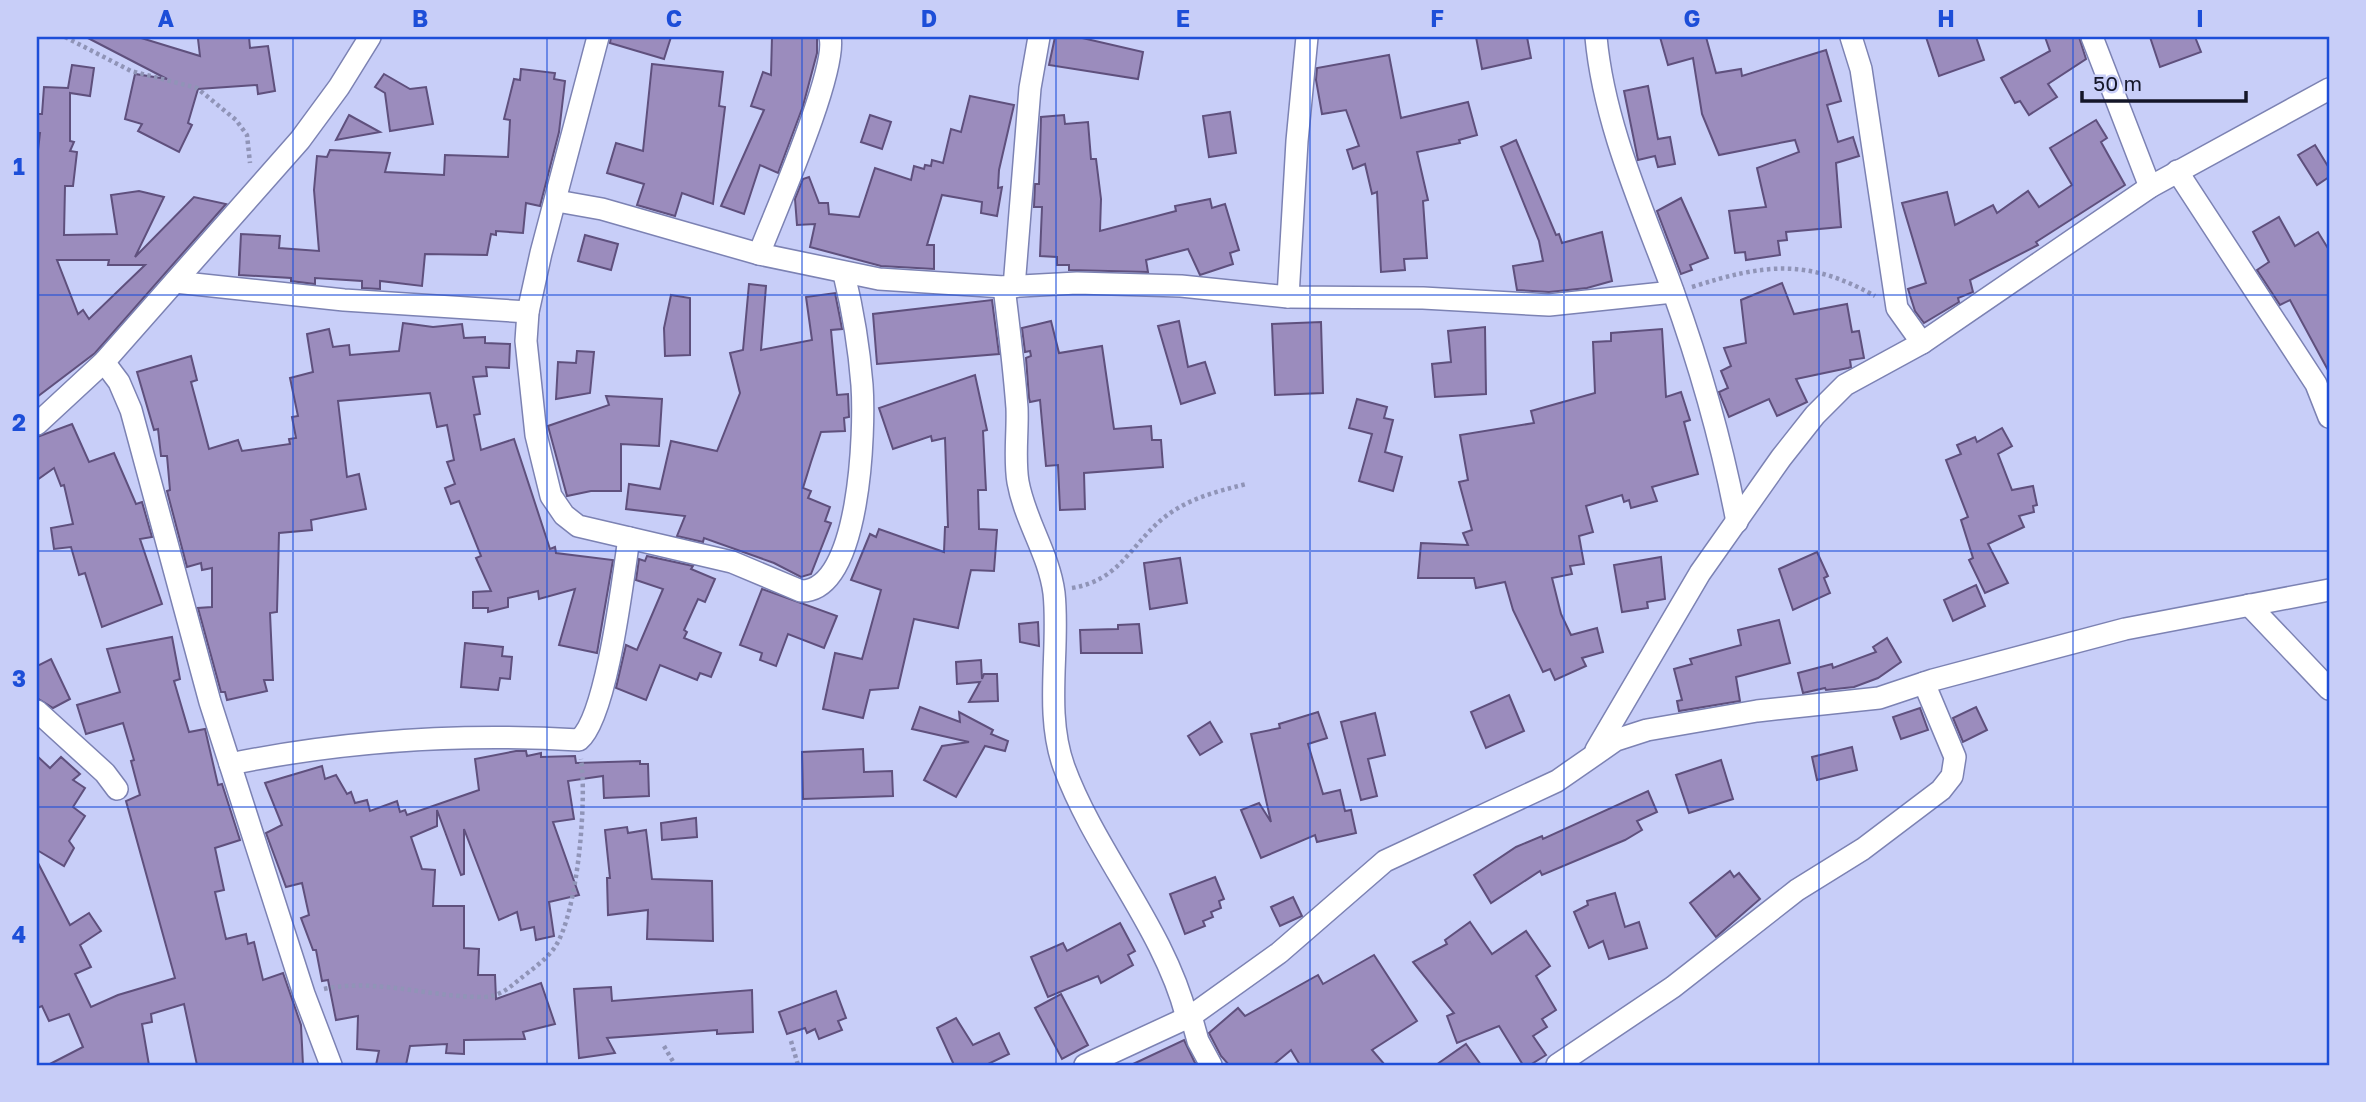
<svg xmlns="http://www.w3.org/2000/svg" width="2366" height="1102" font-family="'Golos Text',sans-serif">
<rect width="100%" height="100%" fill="#c8cef8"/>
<g fill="#9b8cbd" stroke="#5f507d" stroke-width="2" fill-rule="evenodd">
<polygon points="86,37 138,37 200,56 198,39 201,37 249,37 250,48 268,46 275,91 258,94 257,85 198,89 188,123 192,125 179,152 138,131 142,124 125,119 135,74 167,79"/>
<polygon points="611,37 671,37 664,59 610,43"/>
<polygon points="772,37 817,37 817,53 803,106 778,173 760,165 744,214 721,206 764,110 751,106 763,72 771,75"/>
<polygon points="1055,37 1078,37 1143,52 1138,79 1049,65"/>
<polygon points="1476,37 1527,37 1531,58 1482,69"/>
<polygon points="1660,37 1706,37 1716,73 1741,69 1742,76 1826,50 1841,101 1827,105 1838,142 1853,137 1859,156 1836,163 1841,227 1786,232 1787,240 1778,241 1780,255 1746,260 1745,252 1735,253 1729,211 1766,207 1757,168 1799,152 1795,140 1719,155 1702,114 1693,58 1668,65"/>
<polygon points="1926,37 1976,37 1984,60 1939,76"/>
<polygon points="2045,37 2079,37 2086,59 2048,84 2057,97 2029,115 2020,101 2015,103 2001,78 2050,51"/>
<polygon points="2150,37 2195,37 2201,52 2160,67"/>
<polygon points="1389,55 1401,118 1468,102 1477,135 1459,140 1460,143 1417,152 1428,200 1423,201 1427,258 1404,259 1405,270 1381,272 1377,192 1372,194 1365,164 1353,169 1347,150 1359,146 1346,110 1322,114 1316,80 1317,68"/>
<polygon points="652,64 723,72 719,106 725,107 713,204 682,193 675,216 637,205 644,184 607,173 616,143 643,151"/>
<path d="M72,65L94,68L90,96L70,93V141L74,142L70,151L77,152L73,186H65L64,235L117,234L111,195L139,191L164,197L135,257L194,197L226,204L95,353L37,397V159L40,133H37V114H42L44,87L68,88ZM57,260H109L108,265H145L89,319L83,310L78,314Z"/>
<polygon points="521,69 555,73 554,79 565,81 559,132 540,206 526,203 523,233 496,231 496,235 491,234 487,255 425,254 422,286 380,281 380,289 362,288 362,281 315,278 315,284 291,281 291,278 239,275 241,234 280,236 279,248 319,251 314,190 317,156 327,157 330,150 390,153 385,172 444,175 445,155 508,157 510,120 504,119 514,79 520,80"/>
<polygon points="384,74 410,89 426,87 433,124 390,131 385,93 375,87"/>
<polygon points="1648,86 1658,139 1670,137 1675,164 1658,167 1655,156 1638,160 1624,91"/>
<polygon points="970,96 1014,105 999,170 998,188 1002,187 997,216 981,213 982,202 942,195 927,245 934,245 934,269 881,266 810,247 815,224 797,225 795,199 803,179 809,177 819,203 828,203 829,214 859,217 875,168 911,180 914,166 924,169 925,165 931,166 932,160 943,163 951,129 961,132"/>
<polygon points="1230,112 1236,153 1209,157 1203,116"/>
<polygon points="349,115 380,132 336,140"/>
<polygon points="870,115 891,122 882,149 861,142"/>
<polygon points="1064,115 1065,124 1088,122 1091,159 1096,159 1101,199 1100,231 1176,211 1175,206 1210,199 1212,208 1225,204 1239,250 1230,253 1233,264 1200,275 1188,249 1146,260 1148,272 1069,270 1069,265 1057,265 1057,257 1040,256 1042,207 1034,207 1035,184 1039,184 1041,117"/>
<polygon points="2096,120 2107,138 2101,142 2125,185 2036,242 2038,245 1970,280 1973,292 1958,298 1959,302 1924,323 1915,311 1908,289 1926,283 1902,203 1947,192 1955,225 1993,205 1997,213 2028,191 2039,207 2072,185 2050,148"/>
<polygon points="1516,140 1556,235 1559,234 1562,243 1602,232 1612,281 1587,288 1549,292 1517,290 1513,266 1543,261 1539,241 1501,147"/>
<polygon points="2315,145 2329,168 2329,177 2317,185 2298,155"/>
<polygon points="1681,198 1708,258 1690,265 1692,270 1681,274 1657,211"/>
<polygon points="2279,217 2295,246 2318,232 2329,250 2329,372 2290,300 2280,305 2257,270 2269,262 2253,232"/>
<polygon points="585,235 618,244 611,270 578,261"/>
<polygon points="1782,283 1794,314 1847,304 1852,332 1859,331 1864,358 1850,360 1851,367 1848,368 1796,379 1807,402 1777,416 1769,399 1729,417 1719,392 1728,388 1721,371 1731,366 1724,348 1746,343 1741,300"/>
<polygon points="749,284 766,286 761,350 812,340 806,297 835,293 840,318 842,329 831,330 837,395 848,394 849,417 844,418 845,431 821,432 811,462 803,488 811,491 808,498 830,507 825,521 831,523 811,574 801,577 774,563 704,538 703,542 677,536 685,516 626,509 629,484 660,489 671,441 717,451 740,393 730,353 743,350"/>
<polygon points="671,295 690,298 690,355 665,356 664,328"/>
<polygon points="992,300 999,354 877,364 873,314"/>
<polygon points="1051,321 1059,353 1102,346 1114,429 1151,426 1152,440 1161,440 1163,467 1084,473 1085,509 1060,510 1058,465 1046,466 1040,400 1030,402 1029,398 1026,358 1031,356 1030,351 1025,352 1022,328"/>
<polygon points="1179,321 1188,367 1205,362 1215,393 1181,404 1158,326"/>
<polygon points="1321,322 1323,393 1275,395 1272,324"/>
<polygon points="403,323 433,327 462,324 464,338 485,337 485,343 510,344 509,368 486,367 487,376 473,377 480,414 474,415 481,450 514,439 550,549 555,547 556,553 613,560 597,653 559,645 575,589 539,599 538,591 508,598 508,607 488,612 488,608 473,608 473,592 491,591 476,558 481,556 459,501 451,504 445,488 455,484 447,462 454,460 447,425 437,427 430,393 338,401 347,477 359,474 366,509 311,520 312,530 279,533 277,612 270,613 273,680 264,680 267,691 227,700 225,692 221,692 198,608 212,607 212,568 202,570 201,563 187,567 167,491 170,490 167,456 161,456 158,429 154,430 137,372 191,356 197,380 191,382 209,449 238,440 242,451 290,444 289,439 296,438 292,417 298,416 290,378 313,372 307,334 329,329 333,347 349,345 350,355 399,351"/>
<polygon points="1485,327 1486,394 1435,397 1432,364 1451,362 1448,331"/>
<polygon points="1662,329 1666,397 1681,392 1690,420 1684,422 1698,474 1652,487 1657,501 1631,508 1629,500 1624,502 1622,495 1586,506 1593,532 1579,536 1584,564 1570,566 1572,574 1552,578 1561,614 1571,635 1597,628 1603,652 1582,658 1586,666 1555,680 1550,669 1543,672 1513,610 1505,582 1476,588 1474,578 1418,578 1421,543 1468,545 1463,533 1472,530 1459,482 1468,480 1460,435 1534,423 1531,411 1595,393 1593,342 1611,341 1611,333"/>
<polygon points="577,351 594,352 590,393 556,399 558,362 576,363"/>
<polygon points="975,375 987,430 983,431 986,490 978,490 979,529 997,530 994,571 971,570 958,628 914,619 898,688 870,690 863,718 823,709 835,653 862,659 881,590 851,580 870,534 876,537 879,529 944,552 945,527 948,527 945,438 932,441 931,436 893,449 879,408"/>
<polygon points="606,396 662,399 659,446 621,444 621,491 591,491 567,496 548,426 609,405"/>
<polygon points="1357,399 1387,407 1384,418 1393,420 1385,452 1402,457 1393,491 1359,481 1372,434 1349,428"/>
<polygon points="72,424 89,462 114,453 136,504 142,502 152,537 140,539 162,604 102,627 85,573 79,575 71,547 54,549 51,528 73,524 64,485 61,486 54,468 37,480 37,437"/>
<polygon points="2002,428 2012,446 1998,454 2012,490 2033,486 2037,505 2033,506 2034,512 2019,516 2024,527 1988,544 2008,583 1985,593 1969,560 1973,558 1961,520 1968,517 1946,460 1961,454 1957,445 1975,437 1977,442"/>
<polygon points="1817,552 1828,576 1824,578 1830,593 1793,610 1779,569"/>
<polygon points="647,556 693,566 691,569 715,579 705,602 698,599 684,630 687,632 684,638 721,653 711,677 700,673 697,680 660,665 646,700 616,688 626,645 637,650 663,589 636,580 639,559 645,561"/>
<polygon points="1661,557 1665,599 1647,602 1648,608 1622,612 1614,565"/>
<polygon points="1180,558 1187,603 1150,609 1144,563"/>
<polygon points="1976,585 1985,606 1953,621 1944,600"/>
<polygon points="762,589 837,616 824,648 788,634 776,666 760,660 762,653 740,645"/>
<polygon points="1779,620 1790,663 1736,677 1740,701 1679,711 1677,701 1682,700 1674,669 1692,664 1690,659 1741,645 1738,630"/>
<polygon points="1038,622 1039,646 1020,642 1019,624"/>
<polygon points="1139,624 1142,653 1081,653 1080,630 1118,629 1118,625"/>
<polygon points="172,637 180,679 174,681 189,732 205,729 218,785 222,784 240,840 215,848 224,890 215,892 226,939 246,934 248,944 254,942 263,980 283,973 301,1025 303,1065 197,1065 184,1004 151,1014 152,1022 142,1024 149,1065 48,1065 83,1047 69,1014 49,1021 42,1006 37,1008 37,861 70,925 89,913 101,931 80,945 91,967 75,974 91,1007 118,995 175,978 126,801 140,795 131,761 134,760 123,723 86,734 77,705 120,692 107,649"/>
<polygon points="1887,638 1901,662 1878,678 1854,687 1826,690 1825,688 1803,693 1798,673 1832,664 1833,668 1876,652 1873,647"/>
<polygon points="465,643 503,647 502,656 512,657 510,679 500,678 498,690 461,687"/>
<polygon points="51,659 70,699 53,708 37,698 37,666"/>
<polygon points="981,660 982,679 984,674 997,674 998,701 969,702 980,682 957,684 956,662"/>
<polygon points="1509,695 1524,731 1486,748 1471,712"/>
<polygon points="920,707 960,722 959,712 993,730 991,734 1008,741 1005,751 985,746 956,797 924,780 942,746 969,742 912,729"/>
<polygon points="1976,707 1987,730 1963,742 1953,718"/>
<polygon points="1920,708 1928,730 1901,739 1893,717"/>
<polygon points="1318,712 1327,738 1308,744 1323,794 1340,790 1345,811 1351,810 1356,833 1317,842 1315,835 1261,858 1241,810 1259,803 1271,822 1251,734 1280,728 1279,724"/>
<polygon points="1375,713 1385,755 1368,759 1377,796 1361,800 1341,722"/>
<polygon points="1210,722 1222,742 1200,755 1188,736"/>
<polygon points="1852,747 1857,770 1817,780 1812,757"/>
<polygon points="863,749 864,772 892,771 893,796 803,799 802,752"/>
<polygon points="516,751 526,751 527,756 541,753 541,757 575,756 576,763 640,761 640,764 648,764 649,796 604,798 603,776 568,781 574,819 553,822 579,895 549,902 554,936 536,940 534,927 521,930 517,912 499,920 464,829 464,874 461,875 437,810 437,826 411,837 422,869 435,870 433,906 464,906 464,948 479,949 478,975 495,975 496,999 541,983 555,1024 523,1032 525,1039 464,1040 464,1054 446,1053 447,1044 410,1046 406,1065 376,1065 379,1051 357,1049 358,1016 336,1020 328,980 322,981 316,950 313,950 301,918 309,915 302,883 286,887 266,833 282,825 265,783 322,766 325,779 336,775 347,794 351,792 355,803 367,800 370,811 397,801 400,812 405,810 407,815 479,790 475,759"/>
<polygon points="37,756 50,768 61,757 80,774 73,780 85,788 73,807 85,816 69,841 74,848 64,866 37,850"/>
<polygon points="1721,760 1733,799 1689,813 1676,775"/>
<polygon points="1648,791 1657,812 1637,821 1642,830 1625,840 1542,875 1540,871 1491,903 1474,875 1516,847 1542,836 1543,839"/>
<polygon points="696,818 697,837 662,840 661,823"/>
<polygon points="627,827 628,833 646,830 652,879 712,881 713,941 647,939 648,910 608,915 607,878 610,878 605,830"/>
<polygon points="1730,871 1734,877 1739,873 1760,899 1716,937 1690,903"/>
<polygon points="1215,877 1224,899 1219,901 1221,908 1211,912 1213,917 1203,921 1205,926 1185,934 1170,894"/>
<polygon points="1615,893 1625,927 1639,922 1647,948 1609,959 1603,941 1589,948 1574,912 1588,905 1587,901"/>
<polygon points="1293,897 1302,916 1280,926 1271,907"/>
<polygon points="1470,922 1492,954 1526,931 1550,966 1536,976 1556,1010 1542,1019 1547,1027 1533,1036 1546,1055 1530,1065 1523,1065 1499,1026 1457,1043 1447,1016 1454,1013 1413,962 1447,944 1445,940"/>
<polygon points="1120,923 1135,951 1128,955 1133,965 1101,983 1098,976 1048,997 1031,957 1063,943 1067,951"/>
<polygon points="1374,955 1417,1021 1372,1050 1385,1065 1300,1065 1291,1050 1273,1065 1229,1065 1221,1056 1209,1033 1238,1008 1245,1016 1318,975 1323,984"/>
<polygon points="611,987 612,1001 752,990 753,1032 717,1034 717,1030 607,1038 615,1053 579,1058 574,989"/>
<polygon points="836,991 846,1018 838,1021 842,1030 819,1039 815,1029 807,1033 805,1028 787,1034 779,1012"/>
<polygon points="1061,994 1088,1045 1062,1059 1035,1008"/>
<polygon points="956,1018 973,1045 999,1033 1009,1054 986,1065 954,1065 937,1028"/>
<polygon points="1184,1040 1196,1065 1131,1065"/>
<polygon points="1466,1044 1481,1065 1436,1065"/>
</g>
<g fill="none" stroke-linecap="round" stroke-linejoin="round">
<g stroke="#7c82b3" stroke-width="24">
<g id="minor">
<path d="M598,37L541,253L528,312L526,341L536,435L551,496L564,515L578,526L732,562L801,591C861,592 865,428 862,385C859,347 853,311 844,274"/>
<path d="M1596,37C1604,125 1643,209 1673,291C1700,366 1722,443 1737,522"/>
<polyline points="1851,37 1861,69 1897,308 1922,343"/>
<polyline points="2092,37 2150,187"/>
<polyline points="2177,171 2316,384 2329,417"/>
<polyline points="557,201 602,209 759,254 879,279 1004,287 1077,283 1181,286 1288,297 1423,298 1549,305 1673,292"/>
<path d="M759,254C774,215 838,70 830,37"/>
<polyline points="175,282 344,300 528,312"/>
<path d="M1004,287C1009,327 1014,367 1017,408C1018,432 1014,458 1018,482C1025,521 1049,554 1054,593C1060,649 1044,712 1064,767C1096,854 1164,928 1187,1018"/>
<polyline points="1014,287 1030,88 1039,37"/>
<polyline points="1288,297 1297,141 1307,37"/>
<polyline points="104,362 119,382 131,410 210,702 304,994 331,1065"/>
<polyline points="37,424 104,362 300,140 339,87 370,37"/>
<polyline points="2249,605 2329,689"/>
<polyline points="37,711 105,773 117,789"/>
<polyline points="1596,750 1700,573 1781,458 1815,415 1845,385 1922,343 2150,187 2329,89"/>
<path d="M230,764C343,741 463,733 579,740C607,717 623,578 629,538"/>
<polyline points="1191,1016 1198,1041 1211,1065"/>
<polyline points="1085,1065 1191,1016 1279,953 1385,861 1557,781 1616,740 1647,730 1757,711 1879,698 1933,680 2125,629 2329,590"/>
<polyline points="1557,1065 1673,987 1797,890 1863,849 1941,790 1952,776 1955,757 1924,683"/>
</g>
</g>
<g stroke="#9094b7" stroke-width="4.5" stroke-dasharray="3.5 3.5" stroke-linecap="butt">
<polyline points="65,37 131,71 197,88 236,120 247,135 250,163"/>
<path d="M1692,287C1764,264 1807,258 1875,296"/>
<path d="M1072,588C1119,580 1128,549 1161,520C1186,499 1215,492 1246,484"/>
<path d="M324,989C377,978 428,997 482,997C498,997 508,989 520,979C531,970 546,960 555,947C578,912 587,800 581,759"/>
<polyline points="791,1041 798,1065"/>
<polyline points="664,1046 675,1065"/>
</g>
<use href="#minor" stroke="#fff" stroke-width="21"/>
</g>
<path fill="none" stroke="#1d4ed8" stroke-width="2" stroke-opacity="0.55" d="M293,37V1065M547,37V1065M802,37V1065M1056,37V1065M1310,37V1065M1564,37V1065M1819,37V1065M2073,37V1065M37,295H2329M37,551H2329M37,807H2329"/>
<rect width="2366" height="1102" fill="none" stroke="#c8cef8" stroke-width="77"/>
<path d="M2082 91v10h164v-10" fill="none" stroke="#141628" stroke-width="3.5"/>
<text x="2093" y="91" font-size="21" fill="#141628" stroke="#c8cef8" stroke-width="5" paint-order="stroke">50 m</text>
<rect x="38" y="38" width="2290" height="1026" fill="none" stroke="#1d4ed8" stroke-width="2.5"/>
<g font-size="23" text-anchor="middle" font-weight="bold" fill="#1d4ed8">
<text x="166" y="27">A</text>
<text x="420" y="27">B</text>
<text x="674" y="27">C</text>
<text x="929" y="27">D</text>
<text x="1183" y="27">E</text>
<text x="1437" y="27">F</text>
<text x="1692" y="27">G</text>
<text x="1946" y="27">H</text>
<text x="2200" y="27">I</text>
<text x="19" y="175">1</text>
<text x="19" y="431">2</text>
<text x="19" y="687">3</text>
<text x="19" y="943">4</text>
</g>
</svg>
